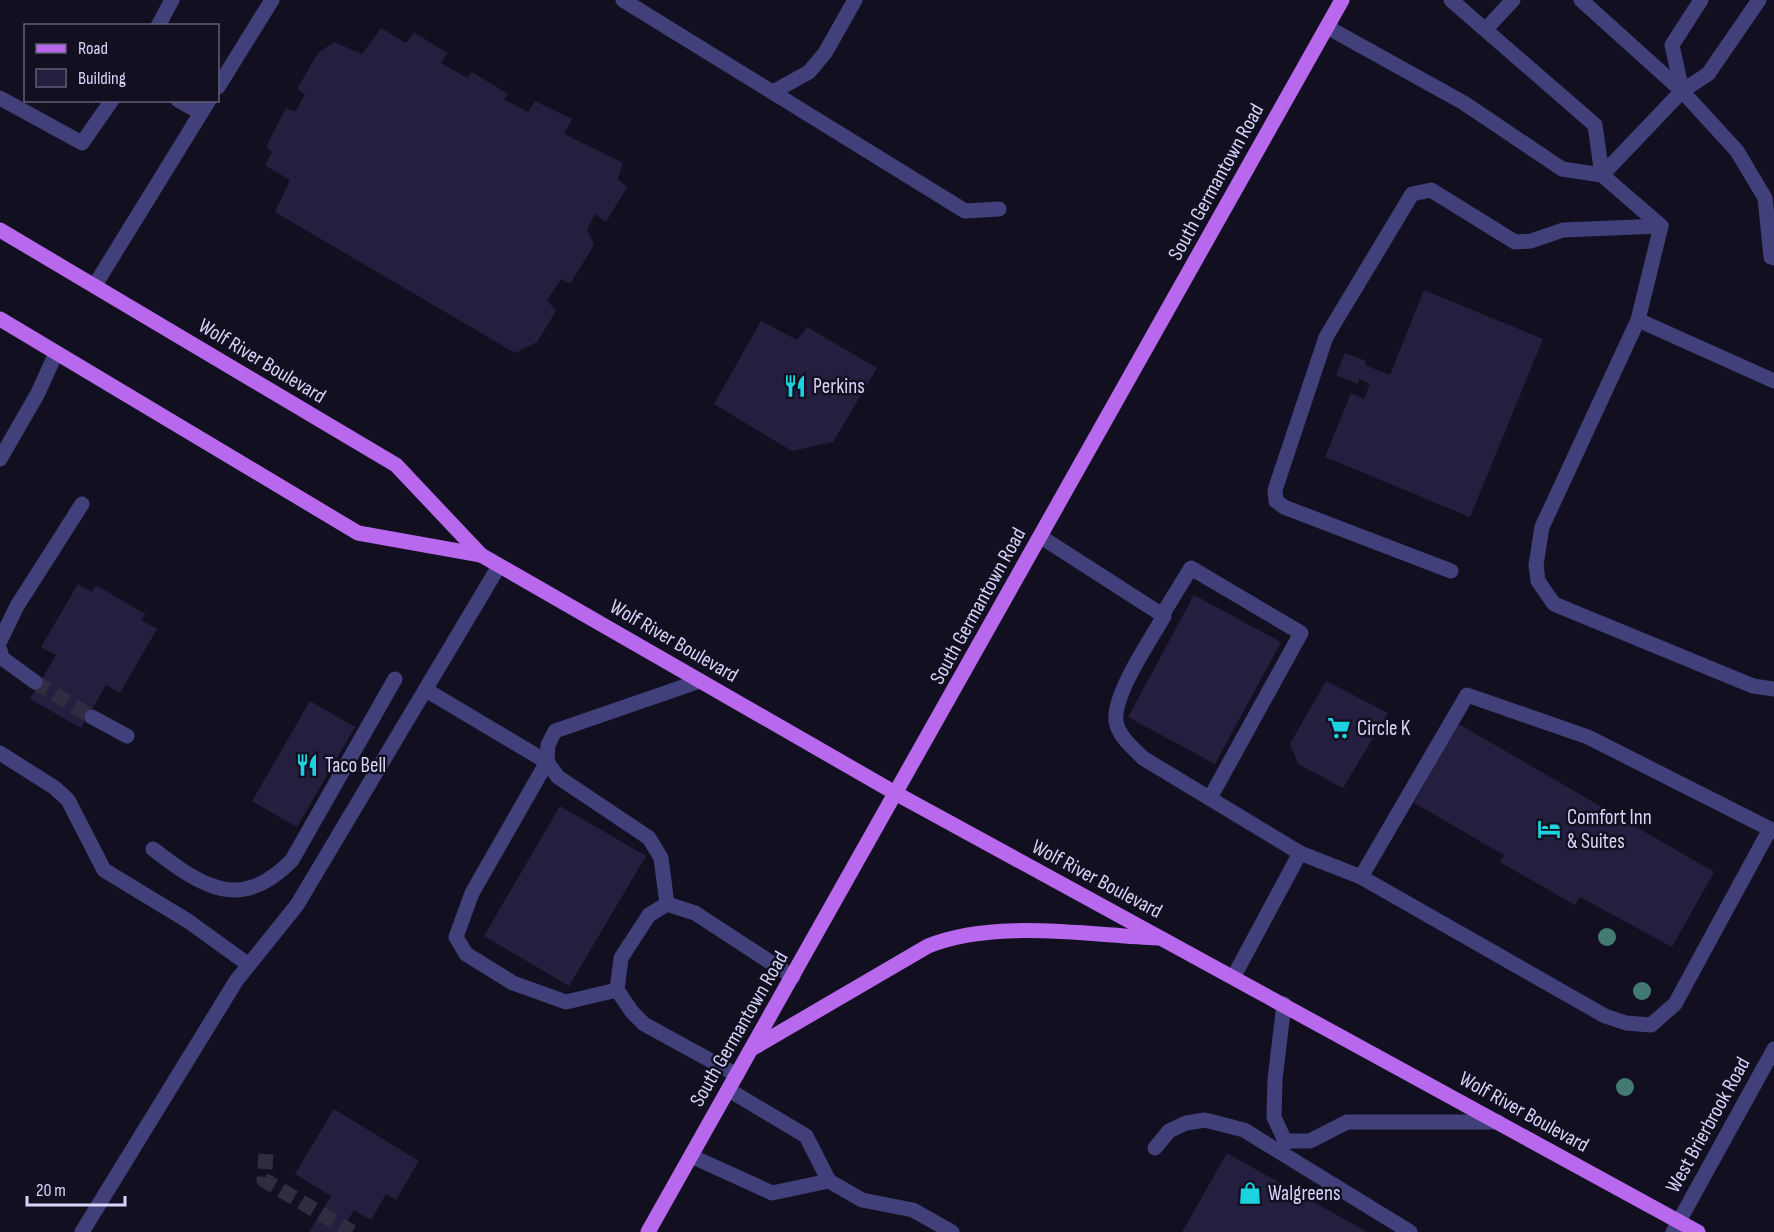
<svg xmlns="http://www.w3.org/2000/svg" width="1774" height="1232" font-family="'Sofia Sans Condensed',sans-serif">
<rect width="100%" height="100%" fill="#121020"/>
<g fill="#241e3f">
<polygon points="381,28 406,43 414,33 448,53 441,63 467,78 472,72 508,94 504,99 528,112 535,101 572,119 564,134 623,163 618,179 627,187 606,222 595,214 587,229 594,245 570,284 561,279 547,300 556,311 537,342 515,353 275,212 290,180 265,165 272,152 266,147 286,108 295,112 305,94 297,89 318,53 334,42 362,54"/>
<polygon points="1424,290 1543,339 1470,517 1325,457 1351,393 1364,399 1370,384 1359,379 1358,384 1336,375 1345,353 1366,361 1365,365 1390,375"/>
<polygon points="761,321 797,340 807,327 877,368 833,442 792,451 714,404"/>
<polygon points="78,584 92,592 96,585 145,614 141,620 157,629 120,693 106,685 81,728 30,699 56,655 41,647"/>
<polygon points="1194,595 1281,642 1215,764 1128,717"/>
<polygon points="1326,681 1388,713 1343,788 1298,764 1290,744"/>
<polygon points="310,701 355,727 297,827 252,801"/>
<polygon points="1457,723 1714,872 1672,947 1580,897 1575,905 1500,862 1504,855 1414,803"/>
<polygon points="560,806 646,856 569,986 484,936"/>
<polygon points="334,1109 419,1161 396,1200 386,1194 371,1220 354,1210 341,1232 309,1232 331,1196 295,1174"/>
<polygon points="1227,1153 1367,1232 1182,1232"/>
</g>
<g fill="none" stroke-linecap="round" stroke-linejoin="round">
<g stroke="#302d41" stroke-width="15" stroke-dasharray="15 8" stroke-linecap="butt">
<polyline points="35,682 92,717"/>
<polyline points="266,1154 264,1180 352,1232"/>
</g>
<g stroke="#41407a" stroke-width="15">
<polyline points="623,0 965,211 999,209"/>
<polyline points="1581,0 1682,91 1737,151 1765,198 1771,257 1774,258"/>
<polyline points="158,26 172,0"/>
<polyline points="1327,27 1464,103 1562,169 1602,175 1595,125 1451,0"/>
<polyline points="1486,29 1513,0"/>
<polyline points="218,87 272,0"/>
<polyline points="1682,91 1672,45 1701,0"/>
<polyline points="773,92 809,72 825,53 855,0"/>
<polyline points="0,98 82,143 112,100"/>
<polyline points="178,100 201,113"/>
<polyline points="1661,226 1638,320 1542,527 1536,565 1538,581 1554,604 1753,686 1774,689"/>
<polyline points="1661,226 1602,175 1682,91 1708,74 1759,0"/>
<polyline points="95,285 209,100"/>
<polyline points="1638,320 1774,381"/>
<polyline points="0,459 38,393 56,353"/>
<path d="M1041,537L1164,616C1150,641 1113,694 1116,721C1118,736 1133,748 1143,758L1300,853L1234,976"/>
<polyline points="1451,571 1284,507 1276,501 1275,490 1326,337 1412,194 1431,190 1515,242 1531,241 1563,230 1661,226"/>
<polyline points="1162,615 1191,568 1301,633 1210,798"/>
<polyline points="0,641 17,606 82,504"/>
<polyline points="0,650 2,658 35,682"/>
<polyline points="426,690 547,762 558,777 649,838 661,858 667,904"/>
<polyline points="92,717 127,736"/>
<polyline points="0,753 55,788 68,800 104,870 188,921 249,965"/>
<polyline points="1770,829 1675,1004 1651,1025 1626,1023 1605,1016 1361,877 1467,695 1588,737 1770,829 1774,831"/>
<path d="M153,849C202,887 241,913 292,860L395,679"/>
<polyline points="1300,853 1361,877"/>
<polyline points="617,990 566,1002 513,983 466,954 456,937 472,893 547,762 548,745 555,731 700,681"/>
<polyline points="737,1075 644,1024 632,1012 617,990 621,958 649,915 667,904 695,913 793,977"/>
<polyline points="729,1090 806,1136 829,1181 862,1200 913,1210 952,1232"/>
<polyline points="1285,1141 1310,1141 1347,1122 1498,1122"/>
<polyline points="1155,1148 1169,1131 1186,1123 1205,1120 1244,1130 1410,1232"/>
<polyline points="1282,1150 1285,1141 1274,1117 1275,1079 1284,1004"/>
<polyline points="691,1156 772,1193 829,1181"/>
<polyline points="82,1232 236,981 297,905 499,566"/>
<polyline points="1673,1232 1774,1049"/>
</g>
<g stroke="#b768ed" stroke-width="15">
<polyline points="0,230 396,465 481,555 897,794 1698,1232"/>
<polyline points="0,319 358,533 481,555"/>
<path d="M755,1047L928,946C995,919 1086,935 1158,938"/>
<polyline points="648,1232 1342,0"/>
</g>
</g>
<g fill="#427a71">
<circle cx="1607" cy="937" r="9"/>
<circle cx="1642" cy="991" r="9"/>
<circle cx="1625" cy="1087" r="9"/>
</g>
<defs>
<g id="restaurant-bare" transform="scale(1.8)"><path d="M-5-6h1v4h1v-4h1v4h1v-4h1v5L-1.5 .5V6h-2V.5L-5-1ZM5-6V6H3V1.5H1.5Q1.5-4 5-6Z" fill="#1bd2df" stroke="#121020" stroke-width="2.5" paint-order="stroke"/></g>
<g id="supermarket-bare" transform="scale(1.8)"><path d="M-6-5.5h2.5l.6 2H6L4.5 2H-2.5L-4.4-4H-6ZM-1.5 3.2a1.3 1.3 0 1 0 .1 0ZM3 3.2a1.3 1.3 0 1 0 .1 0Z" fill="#1bd2df" stroke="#121020" stroke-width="2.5" paint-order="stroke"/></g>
<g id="hotel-bare" transform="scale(1.8)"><path d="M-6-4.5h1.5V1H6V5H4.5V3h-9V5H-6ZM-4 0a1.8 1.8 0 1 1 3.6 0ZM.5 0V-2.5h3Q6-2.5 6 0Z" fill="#1bd2df" stroke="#121020" stroke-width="2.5" paint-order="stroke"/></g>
<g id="shop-bare" transform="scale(1.8)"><path d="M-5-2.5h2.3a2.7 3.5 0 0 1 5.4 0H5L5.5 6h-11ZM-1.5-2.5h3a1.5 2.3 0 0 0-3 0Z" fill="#1bd2df" stroke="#121020" stroke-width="2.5" paint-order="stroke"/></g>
</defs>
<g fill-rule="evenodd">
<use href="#restaurant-bare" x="795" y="386"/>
<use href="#supermarket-bare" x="1339" y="728"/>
<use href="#restaurant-bare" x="307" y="765"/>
<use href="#hotel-bare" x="1549" y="829"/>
<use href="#shop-bare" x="1250" y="1193"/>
</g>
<g text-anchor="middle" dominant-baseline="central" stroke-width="5" stroke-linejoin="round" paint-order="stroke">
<g font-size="21" fill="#d7d4fa" stroke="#121020">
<text transform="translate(1216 182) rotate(-61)">South Germantown Road</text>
<text transform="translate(262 361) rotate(31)">Wolf River Boulevard</text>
<text transform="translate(978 606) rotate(-61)">South Germantown Road</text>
<text transform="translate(674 641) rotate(30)">Wolf River Boulevard</text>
<text transform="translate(1097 879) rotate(28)">Wolf River Boulevard</text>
<text transform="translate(739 1029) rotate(-60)">South Germantown Road</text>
<text transform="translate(1524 1112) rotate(29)">Wolf River Boulevard</text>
<text transform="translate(1708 1125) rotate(-61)">West Brierbrook Road</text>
</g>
<g font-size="21" fill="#d7d4fa" stroke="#121020" text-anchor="start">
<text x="813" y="386">Perkins</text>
<text x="1357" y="728">Circle K</text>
<text x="325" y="765">Taco Bell</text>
<text x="1567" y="817">Comfort Inn<tspan x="1567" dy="24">&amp; Suites</tspan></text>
<text x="1268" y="1193">Walgreens</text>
</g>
</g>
<rect x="24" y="24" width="195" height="78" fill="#121020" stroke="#615e77" stroke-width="1.5"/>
<rect x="36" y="44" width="30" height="9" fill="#b768ed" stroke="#615e77" stroke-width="1.5"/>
<text x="78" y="54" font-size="18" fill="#d7d4fa">Road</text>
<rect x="36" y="69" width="30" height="18" fill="#241e3f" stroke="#615e77" stroke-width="1.5"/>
<text x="78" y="84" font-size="18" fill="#d7d4fa">Building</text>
<path d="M27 1196v9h98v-9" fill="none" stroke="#d7d4fa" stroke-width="3"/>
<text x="36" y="1196" font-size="18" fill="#d7d4fa" stroke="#121020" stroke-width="4.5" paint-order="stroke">20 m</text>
</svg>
